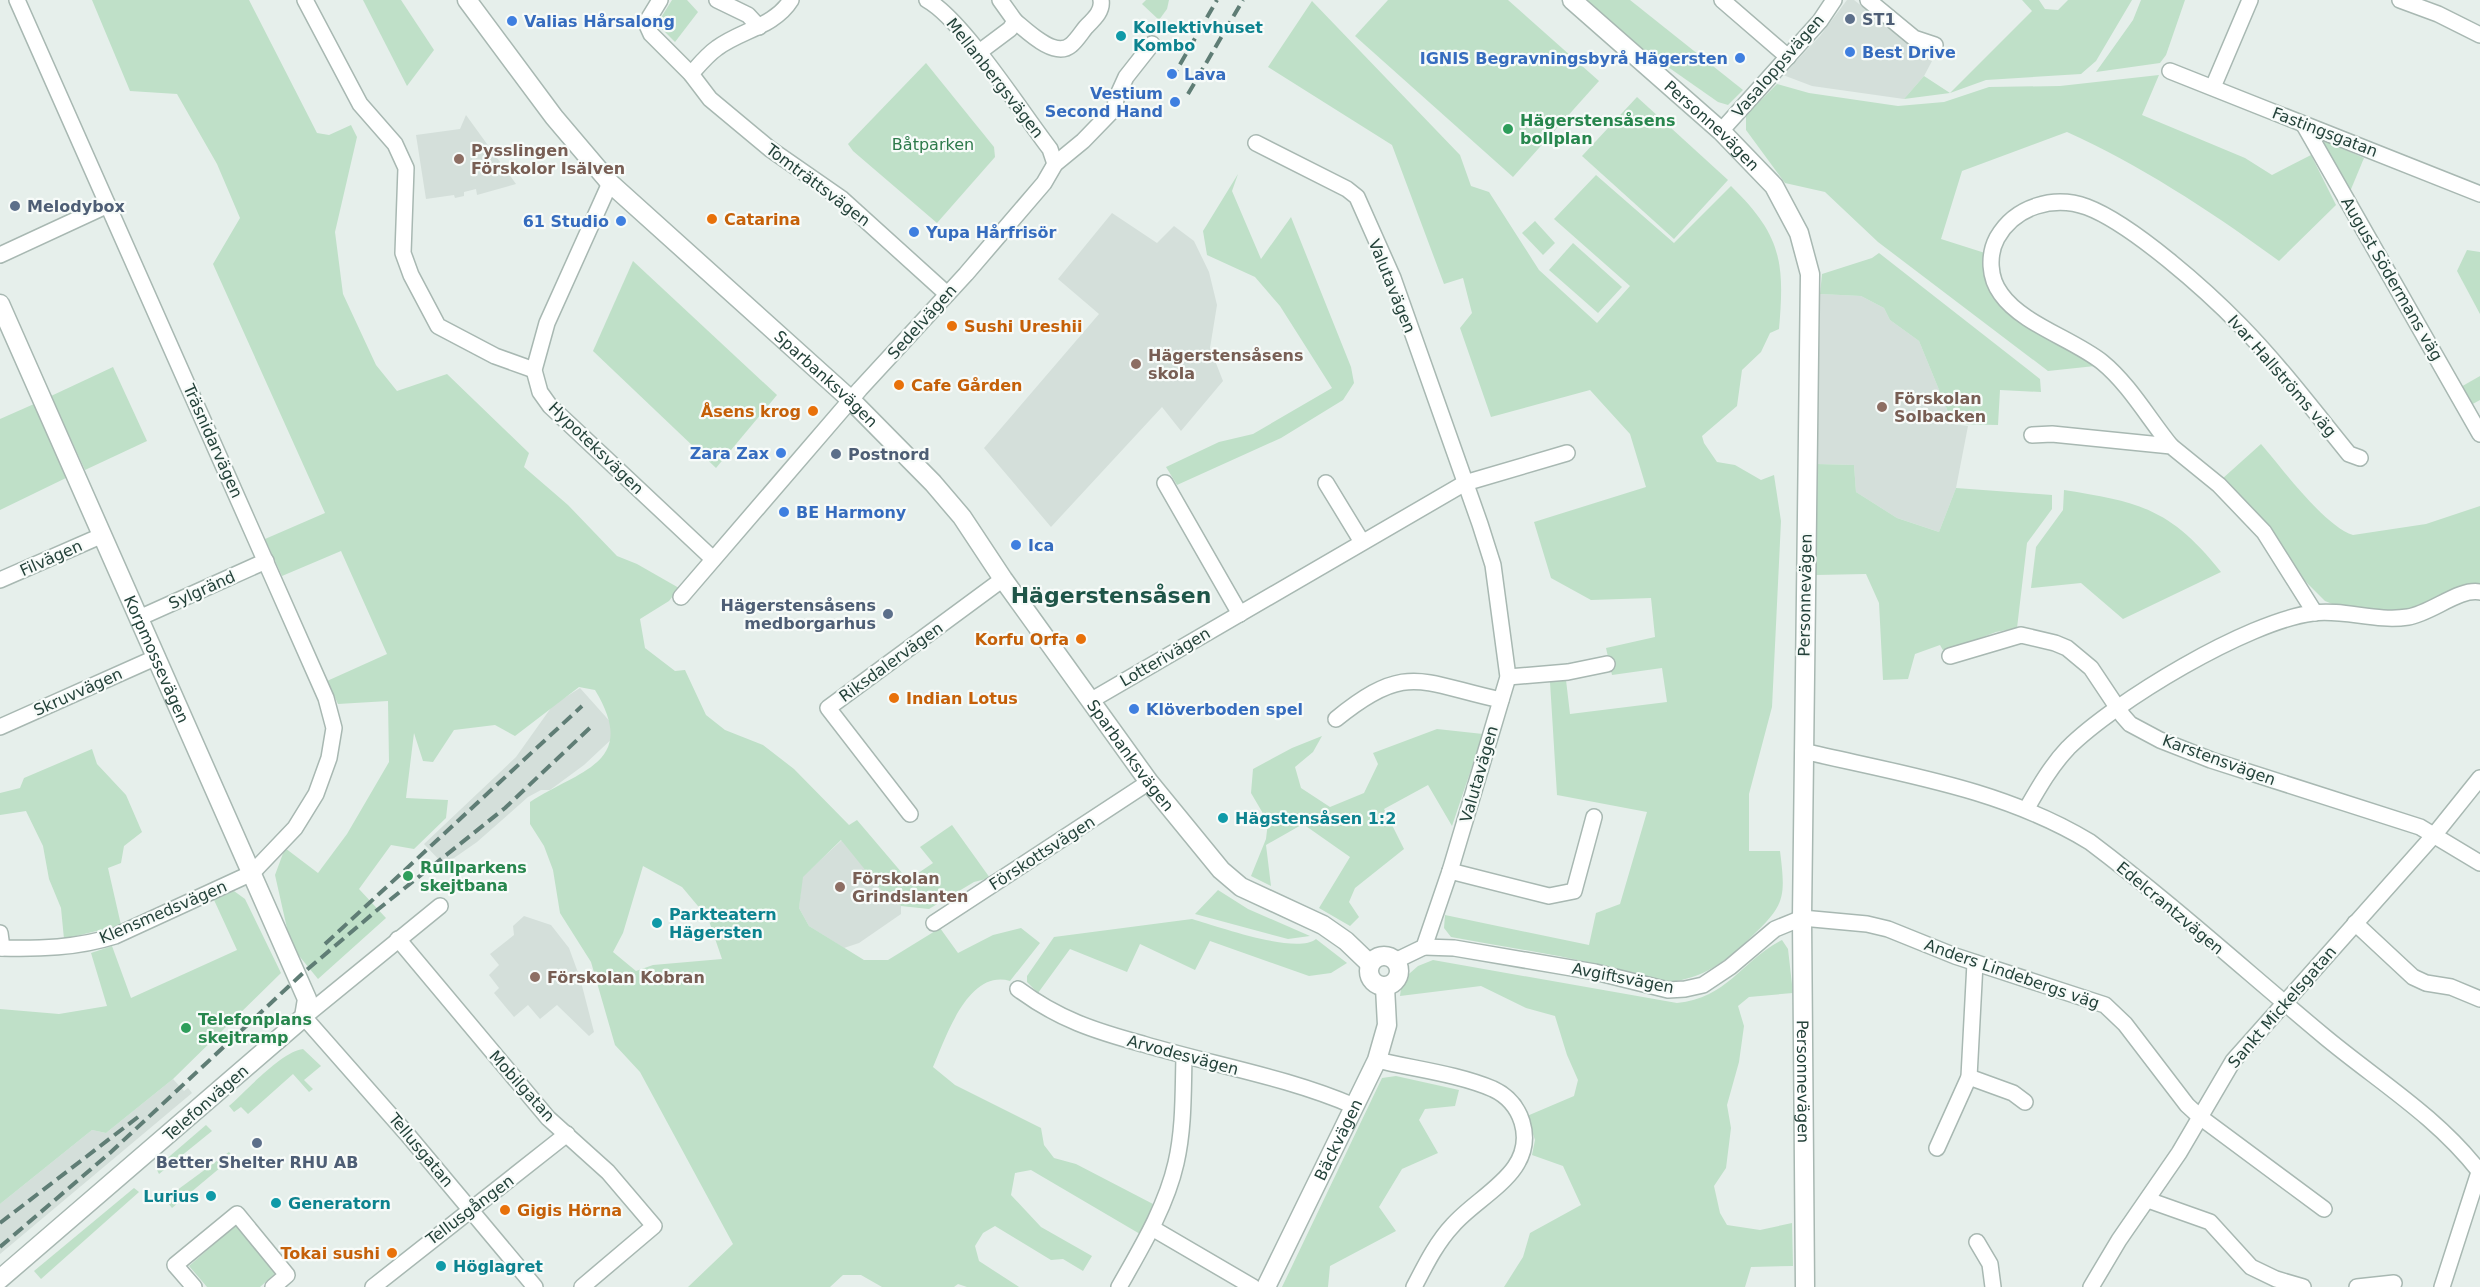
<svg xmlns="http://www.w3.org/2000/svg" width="2480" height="1287" font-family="'DejaVu Sans',sans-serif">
<rect width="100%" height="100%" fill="#e6efeb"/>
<g fill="#d4dfda">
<polygon points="1847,0 1854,0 1932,61 1924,76 1904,99 1812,86 1783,75 1820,36"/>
<polygon points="466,115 516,184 477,195 476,189 464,192 464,196 455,198 454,195 426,199 416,135 460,129"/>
<polygon points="1112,213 1157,243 1174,226 1194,241 1209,272 1217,305 1210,348 1223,381 1181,431 1162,407 1051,527 984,448 1099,314 1058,279"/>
<polygon points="1820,294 1861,296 1884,308 1890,320 1919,341 1953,424 1968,426 1956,488 1939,532 1897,518 1856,492 1854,465 1817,464"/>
<polygon points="580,688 614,726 616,735 584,765 550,790 541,790 528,797 477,842 444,865 424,844 516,757 553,705"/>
<polygon points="842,840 887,897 901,906 901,914 859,943 844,948 809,926 799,908 802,877"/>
<polygon points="524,916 551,925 569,948 580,978 594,1032 589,1036 557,1005 540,1019 528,1005 514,1017 494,993 499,988 489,975 499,965 490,954 514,935 513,926"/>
<polygon points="173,1079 184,1091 188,1088 192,1093 0,1254 0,1204 92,1130 106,1133"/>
</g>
<g fill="#bfe0c8" fill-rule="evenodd">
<path d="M92,0H249L317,133L329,135L351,125L357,137L335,232L343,294L376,365L397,391L447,374L529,453L524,467L568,505L617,556L637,564L679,588L669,601L640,619L645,648L675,671L685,670L706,715L725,730L763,745L794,769L849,825L857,820L908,880L933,863L920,847L952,825L990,878L974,882L929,909L901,906L887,897L841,840L803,877L799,908L809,926L864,960H888L940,928L958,953L993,935L1021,928L1040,943L1010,981C968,969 946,1037 933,1067L955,1085L1041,1128L1044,1145L1054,1158L1076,1164L1153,1204L1140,1234L1031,1170L1015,1173L1011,1195L1041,1227L1092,1256L1083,1271L1063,1259L1051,1260L995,1226L983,1233L975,1246L979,1261L1019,1287H967L958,1284L954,1287H882L861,1275H843L830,1287H688L733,1244L640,1072L615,1045L591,962L560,913L553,870L544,846L530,824V802C581,769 639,763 595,690L579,687L515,736L495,725L454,730L433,762L423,761L414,733L406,798L448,800L446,818L414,849L391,845L359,889L386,918L318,979L291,946L275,875L285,848L318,873L347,834L389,762L388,701L338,704L327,681L387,654L341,551L282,576L265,539L325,513L213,264L240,218L217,164L177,94L130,91ZM643,866L682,887L708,918L722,959L653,965L636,971L613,952L623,933Z"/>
<polygon points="363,0 401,0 434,50 407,86"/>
<polygon points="672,0 687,0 698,12 675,42 657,24"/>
<polygon points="1146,0 1169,0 1167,9 1159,20 1142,4"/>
<polygon points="1388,0 1508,0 1599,81 1513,177 1355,36"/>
<polygon points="1587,0 1630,0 1743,90 1728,105 1718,102 1638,46"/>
<polygon points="2022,0 2039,0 2045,9 2058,10 2068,0 2132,0 2096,61 2081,74 1986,80 1950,93 1904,99 1924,76 1950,93 2032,11"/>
<polygon points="2141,0 2185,0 2166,55 2160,63 2096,72 2133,20"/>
<path d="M1312,1L1460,155L1471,186L1489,192L1539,270L1597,323L1630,286L1554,219L1596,175L1674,243L1731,186C1781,235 1785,261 1779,329L1770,333L1761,352L1742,370L1737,406L1702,436L1704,443L1717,462L1735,465L1761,480L1774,475L1781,521L1772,707L1749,794V851H1780C1786,899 1785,905 1749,939C1727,960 1707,976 1676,981C1649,986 1620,969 1595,964C1548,953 1499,946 1451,937L1444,928L1445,915L1589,945L1596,913L1620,904L1647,812L1557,795L1550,682L1566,680L1570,714L1667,702L1662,668L1612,675L1606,648L1655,637L1651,598L1591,600L1551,578L1534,522L1646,487L1630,434L1590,390L1491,417L1460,328L1472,313L1463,278L1444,284L1392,145L1268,67Z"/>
<polygon points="926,63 994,147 995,157 937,223 853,151 848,144"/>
<path d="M2159,75L2142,115L2245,158L2272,175L2311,155L2336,205L2279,261C2212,212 2142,166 2067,132L1962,171L1941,239L1985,253L1991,287L2095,366L2048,371L1878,242L1825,192L1785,183L1746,130V115L1777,84L1809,93L1898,106L1944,102L1989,87L2060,86Z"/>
<polygon points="1637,97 1728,180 1674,239 1582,156"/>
<polygon points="2323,140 2364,158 2349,194 2320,147"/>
<polygon points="1238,174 1232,191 1261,259 1291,217 1351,367 1354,383 1343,400 1281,438 1177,485 1166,467 1219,442 1253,434 1332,388 1280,306 1255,277 1207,255 1203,231"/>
<polygon points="1535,221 1555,243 1543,255 1522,233"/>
<polygon points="1573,243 1622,287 1598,313 1549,270"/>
<polygon points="2467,250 2480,252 2480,314 2457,271"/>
<polygon points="1879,253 2040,379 2041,392 2000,390 1998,425 1953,424 1919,341 1890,320 1884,308 1861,296 1820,294 1822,274 1872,258"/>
<polygon points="633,261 777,395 716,468 593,351"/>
<polygon points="113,367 147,441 85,470 51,396"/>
<polygon points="2480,376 2480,400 2469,406 2459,388"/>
<polygon points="34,404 68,477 0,510 0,419"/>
<path d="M2261,444C2282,468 2324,526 2353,535L2426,524L2480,506V586L2416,608L2394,613L2342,608L2325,601L2304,580L2262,521L2222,479Z"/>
<polygon points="1817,464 1854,465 1856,492 1897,518 1939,532 1956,488 2052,495 2052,509 2027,543 2017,628 1996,632 1944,652 1940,645 1915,654 1908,679 1883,680 1879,603 1866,574 1816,575"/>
<path d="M2064,490C2140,502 2171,509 2221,572L2123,619L2081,583L2031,588L2036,547L2063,510Z"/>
<polygon points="1437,729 1483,734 1452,826 1428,785 1384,809 1404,849 1355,888 1349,902 1359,917 1350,926 1319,908 1350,857 1303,824 1266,845 1271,886 1251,876 1266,839 1268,822 1251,793 1253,769 1292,748 1322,736 1313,752 1295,767 1301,788 1330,807 1364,793 1378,764 1373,753"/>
<polygon points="92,749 97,764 126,795 142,832 124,846 121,863 108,868 121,925 64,939 61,908 49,879 43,846 26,811 0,815 0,793 20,788 24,778"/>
<polygon points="1218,890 1248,909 1310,936 1288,939 1195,914"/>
<polygon points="234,891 245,899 281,973 173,1079 106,1133 92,1130 0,1204 0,1009 59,1014 107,1006 91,953 112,946 131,998 237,950 214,900"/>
<path d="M1192,919C1217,926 1296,955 1316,939L1347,963L1331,973L1309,976L1210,941L1195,970L1140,944L1127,972L1070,949L1038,993L1027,982V976L1054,937Z"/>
<path d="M1782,940L1788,949L1793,993L1749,997L1738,1006L1744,1026L1739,1062L1727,1105L1731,1128L1726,1168L1714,1186L1720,1213L1727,1225L1760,1230L1792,1223L1793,1266L1751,1267L1745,1287H1504L1523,1257L1530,1233L1581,1205L1563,1166L1532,1155L1535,1140L1527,1116L1574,1096L1578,1080L1567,1055L1555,1016L1526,1008L1481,986L1400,996L1402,980L1418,966L1433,960L1677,1003C1728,998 1740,962 1782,940Z"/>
<path d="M303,1049L321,1066L304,1080L313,1089L309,1092L293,1074L248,1114L241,1107L234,1112L229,1106C245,1092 282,1051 303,1049Z"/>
<polygon points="1396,1076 1459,1090 1455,1106 1425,1109 1419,1120 1438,1153 1402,1169 1379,1207 1396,1231 1330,1266 1328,1287 1282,1287 1382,1078"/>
<polygon points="206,1125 212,1131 159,1174 156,1168"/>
<polygon points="229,1152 233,1157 172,1208 165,1199"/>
<polygon points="134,1188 139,1192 41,1279 34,1271"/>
<polygon points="238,1223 279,1270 260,1287 207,1287 189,1266"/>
</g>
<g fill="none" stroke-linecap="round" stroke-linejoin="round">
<g stroke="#a8b8b2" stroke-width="18">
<g id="minor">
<polyline points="305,0 360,104 395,144 406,168 403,253 411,275 438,326 495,356 534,370"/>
<polyline points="660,0 646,23 651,34 691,74 710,99 770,149 842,199 947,294"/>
<polyline points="717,0 748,15 759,27"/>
<path d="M927,0C963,20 1022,113 1050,149L1055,164"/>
<polyline points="1722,0 1788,57"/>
<polyline points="1868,0 1914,38 1935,45"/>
<polyline points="2400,0 2438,14 2480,35"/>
<path d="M1015,21C1027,31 1055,59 1071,45C1077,40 1081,33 1086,27C1094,19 1103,11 1101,0"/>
<polyline points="978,53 1010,29 1015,21 1000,0"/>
<polyline points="2170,71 2480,194"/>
<path d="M691,74C699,65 707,55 717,48C741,30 774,27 791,0"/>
<polyline points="2213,87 2250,0"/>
<polyline points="2304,125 2480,434"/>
<polyline points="1721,131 1820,21 1834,0"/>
<polyline points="1256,143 1347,189 1357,197 1393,278 1480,524 1493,565 1508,677 1450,871 1424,947 1395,961"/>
<polyline points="610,183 547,323 534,370 540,392 550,406 713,559"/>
<polyline points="0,255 108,205"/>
<polyline points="2032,435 2052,434 2171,446 2219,485 2264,532 2315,613"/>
<path d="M2171,446C2149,419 2129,384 2102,362C2073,339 2022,324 2001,294C1989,278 1988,255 1997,238C2015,206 2054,195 2087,207C2132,224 2207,291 2241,326C2280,366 2314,411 2349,454L2360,458"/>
<polyline points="1165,483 1240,614"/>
<polyline points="1326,483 1362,542"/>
<polyline points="0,580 103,535"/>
<polyline points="681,597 860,389 966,274 1044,183 1055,164 1083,141 1115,108 1116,99 1126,77 1152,44"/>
<polyline points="139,618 266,561"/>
<polyline points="1950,656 2021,635 2055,643 2067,648 2091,668 2123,716 2130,724 2160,740 2211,760 2420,827 2480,863"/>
<polyline points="1508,677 1568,672 1607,664"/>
<polyline points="1090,701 1465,483 1567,453"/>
<path d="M1336,719C1407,661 1421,683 1501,700"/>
<polyline points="0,727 157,657"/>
<path d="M1803,751C1901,774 2003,789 2090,842C2171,903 2247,972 2325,1037C2378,1081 2436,1116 2479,1171"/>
<path d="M2027,808C2039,787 2051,766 2068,748C2114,702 2248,621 2313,613C2344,609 2376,622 2408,617C2432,613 2459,588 2480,592"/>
<polyline points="910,814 828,708 1003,579"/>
<polyline points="1450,871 1549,896 1574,891 1594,817"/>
<polyline points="440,906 304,1017 407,1134 535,1287"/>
<polyline points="934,923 1149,782"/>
<polyline points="2355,923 2413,977 2426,983 2451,987 2480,999"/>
<polyline points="0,933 2,948"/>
<polyline points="398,939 548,1118 608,1172 654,1226 582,1287"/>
<polyline points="1424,947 1454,948 1595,972 1668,990 1685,989 1703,985 1730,967 1775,929 1802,918 1867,924 1888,929 1955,956 2105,1005 2125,1024 2187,1105 2200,1117 2324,1209"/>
<path d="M0,948C39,949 77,948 115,936L252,873L295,828L316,794L329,758L334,728L326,698L17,0"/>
<path d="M1018,989C1058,1019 1095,1031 1143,1044C1213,1065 1287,1077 1354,1106"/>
<path d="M1377,1060C1414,1069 1458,1074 1493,1089C1508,1096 1517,1106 1522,1122C1537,1172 1480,1194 1453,1225C1436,1243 1425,1266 1414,1287"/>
<polyline points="1969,1077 2013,1093 2025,1102"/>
<polyline points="1937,1148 1969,1077 1975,963"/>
<polyline points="2148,1200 2210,1222 2251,1267 2276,1279 2303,1287"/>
<polyline points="1152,1228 1253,1287"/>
<polyline points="1977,1242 1990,1264 1993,1287"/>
<polyline points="194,1287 175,1265 237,1214 287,1275 273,1287"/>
<polyline points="373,1287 567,1134"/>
<path d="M1119,1287C1141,1248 1166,1207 1176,1163C1184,1128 1183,1093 1184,1058"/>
<polyline points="2091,1287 2119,1240 2179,1153 2233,1061 2435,834 2480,778"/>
<polyline points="2357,1287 2394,1283"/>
<polyline points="2442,1287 2480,1169"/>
</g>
</g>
<g stroke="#a8b8b2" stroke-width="21">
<g id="tertiary">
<path id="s1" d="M467,0L554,117L610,183L851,400L933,483L962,517L1003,579L1149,782L1221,870L1241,887L1323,925L1346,941L1370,964"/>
<path id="s2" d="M1572,0L1721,131L1774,186L1799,233L1810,274L1802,918L1805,1287"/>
<path id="s3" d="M0,304L307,999L304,1017L0,1279"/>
<circle cx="1384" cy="971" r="15"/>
<path id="s4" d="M1266,1287L1377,1060L1387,1025L1385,987"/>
</g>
</g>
<use href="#minor" stroke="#fff" stroke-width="15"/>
<use href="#tertiary" stroke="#fff" stroke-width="18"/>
<g stroke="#5f7d75" stroke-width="4" stroke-dasharray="12 6" stroke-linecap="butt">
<polyline points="1171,80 1217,0"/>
<polyline points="1188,94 1243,0"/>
<polyline points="325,944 582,706"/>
<polyline points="0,1223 138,1117"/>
<polyline points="0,1247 111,1152 302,974 376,911 505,808 594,724"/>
</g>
</g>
<g fill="#5c6f8a" stroke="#f7fbf9" stroke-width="2">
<circle cx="1850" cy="19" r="6"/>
<circle cx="15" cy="206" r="6"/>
<circle cx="836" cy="454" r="6"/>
<circle cx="888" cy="614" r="6"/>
<circle cx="257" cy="1143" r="6"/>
</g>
<g fill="#3f7fe0" stroke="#f7fbf9" stroke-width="2">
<circle cx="512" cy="21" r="6"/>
<circle cx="1850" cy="52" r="6"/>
<circle cx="1740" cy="58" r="6"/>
<circle cx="1172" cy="74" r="6"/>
<circle cx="1175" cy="102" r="6"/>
<circle cx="621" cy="221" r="6"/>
<circle cx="914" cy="232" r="6"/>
<circle cx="781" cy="453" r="6"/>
<circle cx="784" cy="512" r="6"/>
<circle cx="1016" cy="545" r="6"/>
<circle cx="1134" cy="709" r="6"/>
</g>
<g fill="#0f9aa8" stroke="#f7fbf9" stroke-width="2">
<circle cx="1121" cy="36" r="6"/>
<circle cx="1223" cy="818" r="6"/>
<circle cx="657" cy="923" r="6"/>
<circle cx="211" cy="1196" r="6"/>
<circle cx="276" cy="1203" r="6"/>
<circle cx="441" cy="1266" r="6"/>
</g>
<g fill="#2e9e5b" stroke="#f7fbf9" stroke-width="2">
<circle cx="1508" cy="129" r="6"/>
<circle cx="408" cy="876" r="6"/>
<circle cx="186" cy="1028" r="6"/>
</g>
<g fill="#8d6e63" stroke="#f7fbf9" stroke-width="2">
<circle cx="459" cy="159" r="6"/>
<circle cx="1136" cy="364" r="6"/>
<circle cx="1882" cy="407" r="6"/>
<circle cx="840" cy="887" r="6"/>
<circle cx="535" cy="977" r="6"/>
</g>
<g fill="#e8710a" stroke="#f7fbf9" stroke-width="2">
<circle cx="712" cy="219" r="6"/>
<circle cx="952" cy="326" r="6"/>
<circle cx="899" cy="385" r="6"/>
<circle cx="813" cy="411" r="6"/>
<circle cx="1081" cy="639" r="6"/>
<circle cx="894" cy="698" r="6"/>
<circle cx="505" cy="1210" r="6"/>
<circle cx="392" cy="1253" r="6"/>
</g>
<g text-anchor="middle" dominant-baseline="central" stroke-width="4.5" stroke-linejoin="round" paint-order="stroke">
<g font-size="16" font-weight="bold" fill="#4e5e75" stroke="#f7fbf9" text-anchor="start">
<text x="1862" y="19">ST1</text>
<text x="27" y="206">Melodybox</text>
<text x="848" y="454">Postnord</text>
<text x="876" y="605" text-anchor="end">Hägerstensåsens<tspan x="876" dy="18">medborgarhus</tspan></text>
<text x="257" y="1162" text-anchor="middle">Better Shelter RHU AB</text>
</g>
<g font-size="16" font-weight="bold" fill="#366cbe" stroke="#f7fbf9" text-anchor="start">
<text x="524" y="21">Valias Hårsalong</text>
<text x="1862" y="52">Best Drive</text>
<text x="1728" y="58" text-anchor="end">IGNIS Begravningsbyrå Hägersten</text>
<text x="1184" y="74">Lava</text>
<text x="1163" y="93" text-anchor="end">Vestium<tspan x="1163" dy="18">Second Hand</tspan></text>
<text x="609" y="221" text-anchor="end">61 Studio</text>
<text x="926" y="232">Yupa Hårfrisör</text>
<text x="769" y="453" text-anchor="end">Zara Zax</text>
<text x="796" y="512">BE Harmony</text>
<text x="1028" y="545">Ica</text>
<text x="1146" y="709">Klöverboden spel</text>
</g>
<g font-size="16" font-weight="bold" fill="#0d838f" stroke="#f7fbf9" text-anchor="start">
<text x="1133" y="27">Kollektivhuset<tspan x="1133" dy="18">Kombo</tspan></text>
<text x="1235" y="818">Hägstensåsen 1:2</text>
<text x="669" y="914">Parkteatern<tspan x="669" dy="18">Hägersten</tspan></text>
<text x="199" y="1196" text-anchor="end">Lurius</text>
<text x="288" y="1203">Generatorn</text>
<text x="453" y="1266">Höglagret</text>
</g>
<g font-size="16" fill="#24423a" stroke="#f7fbf9">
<text transform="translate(1778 66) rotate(-49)">Vasaloppsvägen</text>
<text transform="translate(995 78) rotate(52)">Mellanbergsvägen</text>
<text stroke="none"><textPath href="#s2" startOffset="188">Personnevägen</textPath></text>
<text transform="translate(2325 132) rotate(21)">Fastingsgatan</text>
<text transform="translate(818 185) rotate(37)">Tomträttsvägen</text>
<text transform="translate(2392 279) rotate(60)">August Södermans väg</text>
<text transform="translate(1392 286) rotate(68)">Valutavägen</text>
<text transform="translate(922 322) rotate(-48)">Sedelvägen</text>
<text transform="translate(2282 376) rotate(49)">Ivar Hallströms väg</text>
<text stroke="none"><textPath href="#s1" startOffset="524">Sparbanksvägen</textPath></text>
<text transform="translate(213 441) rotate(66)">Träsnidarvägen</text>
<text transform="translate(596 448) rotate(44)">Hypoteksvägen</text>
<text transform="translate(51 558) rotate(-24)">Filvägen</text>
<text transform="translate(202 590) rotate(-24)">Sylgränd</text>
<text transform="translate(1805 595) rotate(-89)">Personnevägen</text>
<text transform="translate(1165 657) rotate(-30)">Lotterivägen</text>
<text stroke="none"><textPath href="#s3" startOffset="388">Korpmossevägen</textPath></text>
<text transform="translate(891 662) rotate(-36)">Riksdalervägen</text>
<text transform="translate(78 692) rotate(-24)">Skruvvägen</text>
<text stroke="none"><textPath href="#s1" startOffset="1010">Sparbanksvägen</textPath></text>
<text transform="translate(2219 760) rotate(20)">Karstensvägen</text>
<text transform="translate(1479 774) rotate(-74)">Valutavägen</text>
<text transform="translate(1042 853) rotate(-33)">Förskottsvägen</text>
<text transform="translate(2170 908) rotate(40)">Edelcrantzvägen</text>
<text transform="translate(163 912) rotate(-23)">Klensmedsvägen</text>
<text transform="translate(2012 974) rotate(19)">Anders Lindebergs väg</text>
<text transform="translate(1623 978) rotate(11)">Avgiftsvägen</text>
<text transform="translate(2282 1007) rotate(-49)">Sankt Mickelsgatan</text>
<text transform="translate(1183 1055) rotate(15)">Arvodesvägen</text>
<text stroke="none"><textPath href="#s2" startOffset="1178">Personnevägen</textPath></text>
<text transform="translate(522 1086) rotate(48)">Mobilgatan</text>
<text transform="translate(206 1103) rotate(-41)">Telefonvägen</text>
<text stroke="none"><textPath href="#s4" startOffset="164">Bäckvägen</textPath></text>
<text transform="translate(421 1150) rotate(50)">Tellusgatan</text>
<text transform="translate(470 1210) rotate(-37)">Tellusgången</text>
</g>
<g font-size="16" font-weight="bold" fill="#27864d" stroke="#f7fbf9" text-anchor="start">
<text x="1520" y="120">Hägerstensåsens<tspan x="1520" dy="18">bollplan</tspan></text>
<text x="420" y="867">Rullparkens<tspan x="420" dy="18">skejtbana</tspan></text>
<text x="198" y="1019">Telefonplans<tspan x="198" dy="18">skejtramp</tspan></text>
</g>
<g font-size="16" fill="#2d7a4b" stroke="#f7fbf9">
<text x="933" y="144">Båtparken</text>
</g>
<g font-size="16" font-weight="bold" fill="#785e54" stroke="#f7fbf9" text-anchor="start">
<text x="471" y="150">Pysslingen<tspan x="471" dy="18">Förskolor Isälven</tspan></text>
<text x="1148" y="355">Hägerstensåsens<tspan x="1148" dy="18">skola</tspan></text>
<text x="1894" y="398">Förskolan<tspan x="1894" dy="18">Solbacken</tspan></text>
<text x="852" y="878">Förskolan<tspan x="852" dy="18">Grindslanten</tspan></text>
<text x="547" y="977">Förskolan Kobran</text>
</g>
<g font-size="16" font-weight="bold" fill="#c56008" stroke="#f7fbf9" text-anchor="start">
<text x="724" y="219">Catarina</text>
<text x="964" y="326">Sushi Ureshii</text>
<text x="911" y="385">Cafe Gården</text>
<text x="801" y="411" text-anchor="end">Åsens krog</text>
<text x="1069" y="639" text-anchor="end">Korfu Orfa</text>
<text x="906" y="698">Indian Lotus</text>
<text x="517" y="1210">Gigis Hörna</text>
<text x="380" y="1253" text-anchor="end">Tokai sushi</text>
</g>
<g font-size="22" font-weight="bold" fill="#1f5548" stroke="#f7fbf9">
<text x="1111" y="595">Hägerstensåsen</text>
</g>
</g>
</svg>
